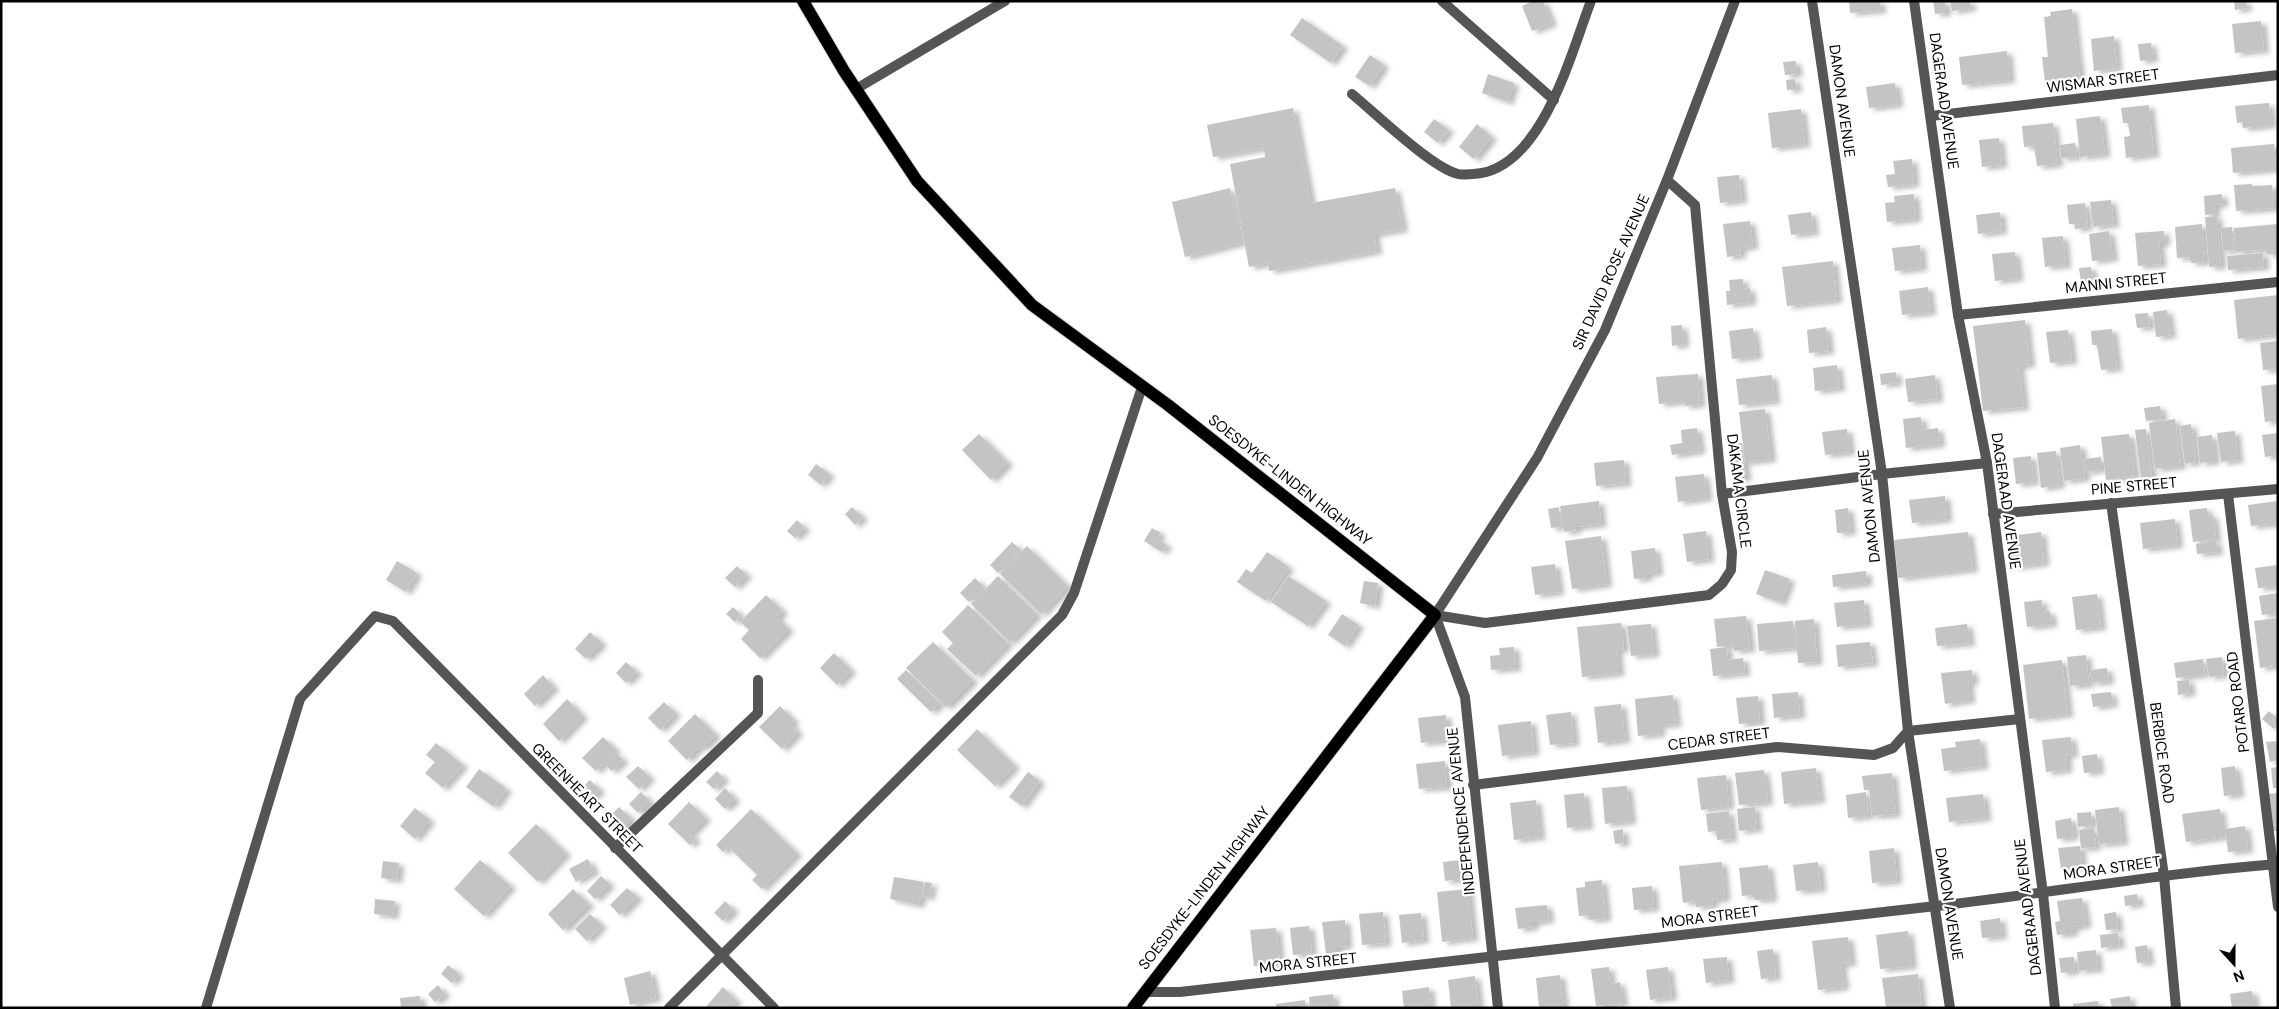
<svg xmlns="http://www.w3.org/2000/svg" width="2279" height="1009" font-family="'DM Sans',sans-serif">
<defs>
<filter id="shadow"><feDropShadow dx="5.5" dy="3" stdDeviation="2.5" flood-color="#0004"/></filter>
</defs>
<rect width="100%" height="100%" fill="#fff"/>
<g fill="#c4c4c4" filter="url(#shadow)">
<polygon points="1533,1 1543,1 1552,23 1532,31 1522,6"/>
<polygon points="1849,1 1880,1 1881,10 1850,13"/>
<polygon points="1933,1 1945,1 1946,13 1935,14"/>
<polygon points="1950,1 1970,1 1971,8 1952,11"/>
<polygon points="2234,1 2246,1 2247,8 2235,10"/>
<polygon points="2072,9 2080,78 2045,82 2042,57 2048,57 2044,17 2051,16 2050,12"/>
<polygon points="1302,18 1343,46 1331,63 1290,35"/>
<polygon points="2261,21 2264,50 2235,53 2232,24"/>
<polygon points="2114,36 2117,68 2094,71 2091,39"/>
<polygon points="2151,43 2153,59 2140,61 2138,44"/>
<polygon points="2007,51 2010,80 1962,85 1959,57"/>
<polygon points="1370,55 1384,65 1370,86 1355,77"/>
<polygon points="1796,61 1797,74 1785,75 1783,62"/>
<polygon points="1488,74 1514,83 1508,102 1482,93"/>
<polygon points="1795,79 1797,89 1787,90 1786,80"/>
<polygon points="1895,83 1898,104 1869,108 1866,87"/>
<polygon points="2269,103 2271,125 2243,128 2242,122 2237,123 2235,106"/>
<polygon points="2149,105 2154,154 2126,158 2124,137 2130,136 2128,123 2123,123 2121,108"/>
<polygon points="1293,108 1311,203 1395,188 1403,229 1374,234 1377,251 1269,271 1268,263 1249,267 1230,164 1265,157 1264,148 1213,157 1207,125"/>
<polygon points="1801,109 1805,144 1772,148 1768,113"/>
<polygon points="2100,116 2105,154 2080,157 2076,119"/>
<polygon points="1434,119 1449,130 1438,143 1424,132"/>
<polygon points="2053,123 2058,164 2037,166 2034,146 2024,147 2022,126"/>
<polygon points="1477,124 1492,137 1474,159 1459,147"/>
<polygon points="1999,138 2002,165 1982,167 1979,140"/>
<polygon points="2075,143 2077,157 2061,158 2060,145"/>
<polygon points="2274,144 2276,169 2233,173 2231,148"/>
<polygon points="1912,159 1914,184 1888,187 1886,175 1895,174 1893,161"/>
<polygon points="1739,175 1742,200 1720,203 1717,177"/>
<polygon points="2252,184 2252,186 2272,185 2274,208 2236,211 2234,185"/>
<polygon points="1230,188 1244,242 1185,257 1172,202"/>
<polygon points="1914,194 1916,219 1887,222 1885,203 1895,202 1894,196"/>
<polygon points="2222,194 2223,204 2214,205 2215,214 2205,215 2204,196"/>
<polygon points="2111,200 2114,224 2093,227 2090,202"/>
<polygon points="2085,203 2088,227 2075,229 2075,224 2069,224 2067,205"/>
<polygon points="1811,212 1814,232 1791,235 1788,215"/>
<polygon points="2000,212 2002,231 1978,234 1976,215"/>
<polygon points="2217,216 2221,266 2209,267 2205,217"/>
<polygon points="1750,221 1753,246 1740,248 1741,255 1727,257 1723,224"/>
<polygon points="2202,224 2205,262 2191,263 2190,257 2177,258 2175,227"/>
<polygon points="2278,224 2278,254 2267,254 2267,249 2236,252 2234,228"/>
<polygon points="2232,227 2234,250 2223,251 2221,228"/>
<polygon points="2109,231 2113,258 2092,261 2089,234"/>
<polygon points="2164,231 2165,243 2159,243 2161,264 2138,266 2135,233"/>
<polygon points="2063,236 2066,265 2045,267 2042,238"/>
<polygon points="1920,245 1922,268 1895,271 1892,248"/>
<polygon points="2015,252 2018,278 1995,281 1992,254"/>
<polygon points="2263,253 2264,267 2228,270 2227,256"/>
<polygon points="1833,261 1837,300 1787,306 1782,267"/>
<polygon points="2091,267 2093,280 2081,282 2079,268"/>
<polygon points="1743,279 1744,289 1750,288 1751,302 1727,305 1726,291 1730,291 1729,280"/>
<polygon points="1928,287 1931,312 1902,315 1899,291"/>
<polygon points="2278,295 2278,334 2238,339 2234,300"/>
<polygon points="2167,310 2171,335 2156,337 2153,312"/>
<polygon points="2148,313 2150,327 2137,328 2135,314"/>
<polygon points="2025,320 2030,364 2019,366 2024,407 1983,411 1973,326"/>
<polygon points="1682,325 1684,344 1672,346 1671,326"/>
<polygon points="1826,327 1829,351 1809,353 1807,330"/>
<polygon points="1753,328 1757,356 1732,359 1729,331"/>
<polygon points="2112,329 2117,368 2101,370 2097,345 2092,345 2091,331"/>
<polygon points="2068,330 2072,361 2050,363 2046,332"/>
<polygon points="2278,341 2278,369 2263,370 2260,343"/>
<polygon points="1837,365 1840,388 1815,391 1813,368"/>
<polygon points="1896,372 1897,383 1881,385 1880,374"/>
<polygon points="1698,374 1700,404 1685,406 1684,401 1659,404 1656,377"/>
<polygon points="1772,375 1775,401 1739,405 1736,379"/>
<polygon points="1935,375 1938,399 1908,402 1905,379"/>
<polygon points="2278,384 2278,420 2265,422 2261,386"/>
<polygon points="2160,406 2162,419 2146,421 2144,408"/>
<polygon points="1765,409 1771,459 1745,462 1739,412"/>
<polygon points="1921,417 1923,430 1938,428 1940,444 1906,448 1903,419"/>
<polygon points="2175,419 2181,466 2155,469 2149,423"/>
<polygon points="2191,424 2196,462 2185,464 2180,426"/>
<polygon points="1697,428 1700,451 1672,455 1670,445 1682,443 1681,430"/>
<polygon points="1847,429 1850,452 1825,455 1822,432"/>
<polygon points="2146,429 2152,477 2141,478 2135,430"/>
<polygon points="2235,431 2238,460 2221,462 2217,433"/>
<polygon points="2278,433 2278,455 2265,457 2262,435"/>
<polygon points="979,434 1008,463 991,480 962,450"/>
<polygon points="2129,434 2135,476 2106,480 2101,437"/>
<polygon points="2212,435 2215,461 2200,463 2197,437"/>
<polygon points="1742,443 1746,478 1734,479 1730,445"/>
<polygon points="2080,445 2085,478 2064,481 2060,448"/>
<polygon points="2056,451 2060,485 2041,488 2037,453"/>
<polygon points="2031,456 2034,482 2016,484 2013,458"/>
<polygon points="2101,457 2102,469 2086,472 2084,459"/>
<polygon points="1624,460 1626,483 1596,486 1594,463"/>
<polygon points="816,464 830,474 821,485 808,475"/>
<polygon points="1704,474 1707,498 1678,502 1675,477"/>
<polygon points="1945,496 1947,519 1912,523 1909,500"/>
<polygon points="1599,501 1601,524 1576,527 1576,530 1564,532 1560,506"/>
<polygon points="2278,501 2278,523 2251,526 2248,505"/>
<polygon points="852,507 863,517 855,525 845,514"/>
<polygon points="1559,507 1561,527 1551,528 1548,509"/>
<polygon points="1848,508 1851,532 1837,533 1835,510"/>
<polygon points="2207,508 2208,516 2213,515 2216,539 2193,542 2189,510"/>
<polygon points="2175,519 2178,545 2143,549 2140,523"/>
<polygon points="797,520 805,528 795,538 787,531"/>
<polygon points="1152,528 1161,533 1157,539 1167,545 1162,552 1144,541"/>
<polygon points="1706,531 1709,559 1687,562 1683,534"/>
<polygon points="1968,532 1973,569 1898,578 1894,540"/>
<polygon points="2041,532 2044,563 2013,567 2009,536"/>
<polygon points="1601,536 1607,584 1572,589 1565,541"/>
<polygon points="2216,541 2218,552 2197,554 2196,544"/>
<polygon points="1012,542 1021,550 998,573 990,565"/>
<polygon points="1027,546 1068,586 1041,614 1000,574"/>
<polygon points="1655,548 1658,572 1647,574 1647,578 1634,579 1631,551"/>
<polygon points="1267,552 1289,567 1266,601 1237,582 1246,569 1252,573"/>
<polygon points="397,561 417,573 406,592 386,580"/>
<polygon points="1555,564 1559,592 1535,595 1531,567"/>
<polygon points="2278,565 2278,586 2258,588 2255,568"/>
<polygon points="737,566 747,575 735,587 725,578"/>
<polygon points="1765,570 1790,579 1781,603 1756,594"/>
<polygon points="1866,571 1867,583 1833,587 1832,575"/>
<polygon points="998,576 1037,614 1010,642 971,604"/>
<polygon points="1288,576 1326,601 1308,626 1271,602"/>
<polygon points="975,578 984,587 969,602 960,593"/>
<polygon points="1364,581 1378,583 1375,606 1360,603"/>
<polygon points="2278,593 2278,613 2262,615 2259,596"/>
<polygon points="2097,594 2101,627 2076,630 2072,597"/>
<polygon points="766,595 783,611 777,617 789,629 760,658 741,639 749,630 740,622"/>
<polygon points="1864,600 1867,624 1837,627 1834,603"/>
<polygon points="2042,600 2043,612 2050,611 2052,624 2027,627 2024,602"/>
<polygon points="968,605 1008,643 976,676 947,649 953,643 942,632"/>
<polygon points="733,607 741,615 735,622 726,614"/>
<polygon points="1342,614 1359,625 1345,646 1328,635"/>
<polygon points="1746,616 1750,649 1734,651 1733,645 1717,647 1714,619"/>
<polygon points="2278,618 2278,665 2260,668 2254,621"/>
<polygon points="1814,619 1817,662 1798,663 1795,621"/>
<polygon points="1793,621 1795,648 1759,651 1757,624"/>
<polygon points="1621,623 1624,649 1617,650 1619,673 1582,677 1577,627"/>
<polygon points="1651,624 1654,654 1631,656 1627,626"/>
<polygon points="1967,624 1970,643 1937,646 1935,628"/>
<polygon points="590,632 602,643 586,659 575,649"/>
<polygon points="933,642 973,680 946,707 906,668"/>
<polygon points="1870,642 1873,663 1838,667 1836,645"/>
<polygon points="1514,647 1516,668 1491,670 1490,656 1500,655 1499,648"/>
<polygon points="1727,647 1728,660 1743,658 1745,673 1713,676 1710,649"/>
<polygon points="834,653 851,670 837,685 820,668"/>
<polygon points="2086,655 2089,684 2070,686 2067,657"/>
<polygon points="2222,657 2224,675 2209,677 2206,659"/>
<polygon points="2203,659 2205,674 2176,678 2174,663"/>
<polygon points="2062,660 2068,714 2029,719 2023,665"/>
<polygon points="626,662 637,672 626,683 616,673"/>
<polygon points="2107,668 2109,681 2092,683 2090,670"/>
<polygon points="906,670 940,703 931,712 897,679"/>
<polygon points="1972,670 1973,682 1968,682 1970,700 1945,704 1941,673"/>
<polygon points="543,675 554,687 535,706 524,694"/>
<polygon points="2189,680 2190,693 2178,695 2177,681"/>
<polygon points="1798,692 1800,715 1774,718 1772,694"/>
<polygon points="2111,692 2113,704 2093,707 2091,694"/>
<polygon points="1673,695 1676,724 1659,725 1660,734 1638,736 1635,699"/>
<polygon points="1758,696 1760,722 1739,724 1736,698"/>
<polygon points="567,699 583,716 559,741 543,724"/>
<polygon points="664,702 676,713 660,730 648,718"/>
<polygon points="1621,704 1625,740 1598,743 1594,707"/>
<polygon points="780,706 794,720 791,724 798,732 782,749 759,727"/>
<polygon points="2269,711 2278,719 2278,725 2274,729 2262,719"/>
<polygon points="1571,712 1574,743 1550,745 1546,715"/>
<polygon points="695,714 716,735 703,748 701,745 687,760 668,741"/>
<polygon points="1446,715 1448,740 1421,743 1418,718"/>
<polygon points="1531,721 1534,752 1502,756 1498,725"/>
<polygon points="977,729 1015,766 995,786 957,750"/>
<polygon points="603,737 616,750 596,771 582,758"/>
<polygon points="2071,737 2073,754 2066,755 2067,770 2046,772 2042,740"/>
<polygon points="1980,739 1983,766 1944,771 1941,749 1956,747 1955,742"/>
<polygon points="2276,741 2278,760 2270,762 2266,742"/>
<polygon points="436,743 463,765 443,788 425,773 435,762 426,755"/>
<polygon points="617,753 623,760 612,771 605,765"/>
<polygon points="2097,754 2099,771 2084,773 2082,756"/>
<polygon points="1445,761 1447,787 1419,789 1416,764"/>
<polygon points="638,766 650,777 639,789 626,777"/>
<polygon points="2235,766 2239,794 2224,796 2221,768"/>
<polygon points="2278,767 2278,788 2273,788 2271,768"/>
<polygon points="1816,768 1820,800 1784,804 1781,772"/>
<polygon points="479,769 507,789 494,807 466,787"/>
<polygon points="1764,770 1768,802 1739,805 1735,773"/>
<polygon points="717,771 724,778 714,789 706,782"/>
<polygon points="1028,772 1040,781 1022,806 1009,797"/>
<polygon points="1892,773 1896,814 1872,816 1869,790 1864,790 1862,776"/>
<polygon points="1726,775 1729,806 1701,810 1697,778"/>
<polygon points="590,780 600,790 592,798 582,788"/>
<polygon points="1627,786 1631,821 1605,824 1602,788"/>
<polygon points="725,788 735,799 725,809 715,799"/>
<polygon points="641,792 650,801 638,813 629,804"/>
<polygon points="1866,792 1869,816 1848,818 1846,795"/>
<polygon points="1584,793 1588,826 1567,828 1564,795"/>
<polygon points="2278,793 2278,831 2273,831 2268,794"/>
<polygon points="1983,794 1986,818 1949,822 1946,798"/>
<polygon points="1536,800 1540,837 1514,840 1510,803"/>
<polygon points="689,802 706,818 690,834 696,839 690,845 668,824"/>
<polygon points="619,807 632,819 617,834 604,822"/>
<polygon points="1755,807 1757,829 1739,831 1737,809"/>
<polygon points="2119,807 2123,842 2099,844 2095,810"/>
<polygon points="415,808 430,820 415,839 400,826"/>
<polygon points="751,809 797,853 762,889 752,880 757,875 728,847 723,852 716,845"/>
<polygon points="2220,809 2223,837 2186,842 2182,814"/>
<polygon points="1729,811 1732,839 1717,840 1716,831 1708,832 1706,814"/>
<polygon points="2091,812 2092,825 2078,827 2077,813"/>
<polygon points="2071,818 2074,837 2057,839 2055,821"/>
<polygon points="536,824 566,853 538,882 508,853"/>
<polygon points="2245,826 2248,850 2228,852 2225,829"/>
<polygon points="2094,828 2096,847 2081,848 2079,830"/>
<polygon points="1623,829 1624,843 1615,844 1613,831"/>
<polygon points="2080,846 2082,866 2061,869 2058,848"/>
<polygon points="1894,848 1897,881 1872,883 1869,851"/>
<polygon points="588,859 594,871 576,882 569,869"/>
<polygon points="480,860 511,886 484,916 454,889"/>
<polygon points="1461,860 1463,879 1445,881 1443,862"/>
<polygon points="383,861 399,863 397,880 381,878"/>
<polygon points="1722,862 1725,898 1712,900 1713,905 1696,907 1695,901 1683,903 1679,866"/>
<polygon points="1818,862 1821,889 1796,891 1793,865"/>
<polygon points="1768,865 1772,899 1755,900 1754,895 1742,896 1739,868"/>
<polygon points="601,876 610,884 595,899 587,891"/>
<polygon points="894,877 924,882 919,905 890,899"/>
<polygon points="1602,880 1606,918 1589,920 1588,915 1579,916 1576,888 1585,887 1585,882"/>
<polygon points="925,882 932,883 929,898 922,896"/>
<polygon points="1652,886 1654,908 1634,910 1632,888"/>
<polygon points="627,888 638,897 620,915 610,905"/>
<polygon points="573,889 589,904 563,930 548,914"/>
<polygon points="1468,889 1473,938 1442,942 1437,892"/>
<polygon points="2137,894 2139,904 2125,906 2124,896"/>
<polygon points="2082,898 2086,925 2073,927 2073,933 2057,935 2055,922 2060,921 2057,901"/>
<polygon points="375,899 395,901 393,916 374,914"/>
<polygon points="725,901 734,910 723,921 714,913"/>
<polygon points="1547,905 1549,920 1533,922 1533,927 1518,929 1515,908"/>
<polygon points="1383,912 1386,943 1362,945 1359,914"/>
<polygon points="2116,912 2118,929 2106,930 2104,914"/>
<polygon points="1421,913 1424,940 1402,943 1399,915"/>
<polygon points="590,914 602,925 587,941 575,929"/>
<polygon points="2000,918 2002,936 1982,938 1980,921"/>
<polygon points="1345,920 1347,946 1337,947 1337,953 1326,954 1322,922"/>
<polygon points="1309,926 1312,953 1293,955 1290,928"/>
<polygon points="1276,928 1280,963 1254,966 1250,930"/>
<polygon points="1908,931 1912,966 1880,969 1876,935"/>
<polygon points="2118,933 2120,945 2101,948 2100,935"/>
<polygon points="1848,937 1851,963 1841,964 1844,987 1818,990 1812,941"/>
<polygon points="2147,945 2149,962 2137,963 2135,947"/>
<polygon points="1773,949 1776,977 1761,979 1757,951"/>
<polygon points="2096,950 2098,969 2079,971 2077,952"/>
<polygon points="1727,957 1729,980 1706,983 1703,959"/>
<polygon points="2074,957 2075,971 2061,973 2059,958"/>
<polygon points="448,965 459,974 452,983 441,974"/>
<polygon points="1609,967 1611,984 1620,982 1623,1003 1596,1006 1591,969"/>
<polygon points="1668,967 1672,997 1650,1000 1646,970"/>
<polygon points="650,971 656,998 630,1005 624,978"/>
<polygon points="1918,974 1922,1008 1886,1008 1882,978"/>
<polygon points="1560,975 1564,1008 1539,1008 1536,978"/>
<polygon points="1475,976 1479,1008 1451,1008 1448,980"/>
<polygon points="438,985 445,994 435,1002 428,994"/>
<polygon points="723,987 737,1001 730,1008 705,1008"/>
<polygon points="1429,987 1431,1008 1404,1008 1402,991"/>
<polygon points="2252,991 2255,1008 2232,1008 2230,994"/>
<polygon points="1333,994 1335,1008 1310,1008 1309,997"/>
<polygon points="420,996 421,1008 401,1008 400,998"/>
<polygon points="2130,996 2131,1008 2112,1008 2110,999"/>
<polygon points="1305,1000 1306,1008 1276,1008 1276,1004"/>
<polygon points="2098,1001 2099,1008 2073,1008 2073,1004"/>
</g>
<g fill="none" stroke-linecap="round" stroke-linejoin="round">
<g stroke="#dbdbdb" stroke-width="14">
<polyline id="primary" points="803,1 844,71 917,181 1032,305 1168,405 1435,615 1133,1008"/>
</g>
<g stroke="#555" stroke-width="10">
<polyline points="1442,1 1554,100"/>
<polyline points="1812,1 1882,474 1908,731 1950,1008"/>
<polyline points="1914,1 1958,315 1987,463 2043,894 2055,1008"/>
<polyline points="856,89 1005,1"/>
<path d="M1352,94C1375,113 1432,168 1458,174C1462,175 1469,174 1473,174C1541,172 1571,53 1591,1"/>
<polyline points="1931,116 2278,75"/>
<polyline points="1958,315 2278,282"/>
<polyline points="1722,494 1882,474 1987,463"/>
<polyline points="2228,494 2278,907"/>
<polyline points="2111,503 2164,876 2176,1008"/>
<polyline points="1993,514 2278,489"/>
<polyline points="1435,615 1485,623 1709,595 1722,584 1731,570 1732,552 1722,494 1695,205 1667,180"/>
<polyline points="1435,615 1537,458 1605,330 1667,180 1735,1"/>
<polyline points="1435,615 1465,697 1498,1008"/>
<polyline points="1473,785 1777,747 1874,755 1893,748 1908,731 2020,719"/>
<polyline points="615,848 758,713 758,680"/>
<path d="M1145,992H1180C1432,964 1684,936 1936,906C2050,893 2163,873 2278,864"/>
<polyline points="206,1008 300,699 375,616 393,621 774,1008"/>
<polyline points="669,1008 1062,615 1074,593 1142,387"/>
</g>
<use href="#primary" stroke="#000" stroke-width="12"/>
</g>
<g text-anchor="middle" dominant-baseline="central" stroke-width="4.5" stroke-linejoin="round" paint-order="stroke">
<g font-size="15" fill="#000" stroke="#fff">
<text transform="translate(2103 81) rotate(-7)">WISMAR STREET</text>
<text transform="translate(1842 101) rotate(82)">DAMON AVENUE</text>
<text transform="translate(1944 101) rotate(82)">DAGERAAD AVENUE</text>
<text transform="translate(1611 272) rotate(-66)">SIR DAVID ROSE AVENUE</text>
<text transform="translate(2116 283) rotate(-6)">MANNI STREET</text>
<text transform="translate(1290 480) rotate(38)">SOESDYKE-LINDEN HIGHWAY</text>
<text transform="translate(2134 486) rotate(-5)">PINE STREET</text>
<text transform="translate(1739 491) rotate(83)">DAKAMA CIRCLE</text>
<text transform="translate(2006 501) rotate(82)">DAGERAAD AVENUE</text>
<text transform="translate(1869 506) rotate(-96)">DAMON AVENUE</text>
<text transform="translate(2238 702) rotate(-97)">POTARO ROAD</text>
<text transform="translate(1719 739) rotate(-7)">CEDAR STREET</text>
<text transform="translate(2162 753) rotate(82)">BERBICE ROAD</text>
<text transform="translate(587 798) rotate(45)">GREENHEART STREET</text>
<text transform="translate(1461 811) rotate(-96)">INDEPENDENCE AVENUE</text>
<text transform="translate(2112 868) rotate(-8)">MORA STREET</text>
<text transform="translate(1204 888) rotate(-52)">SOESDYKE-LINDEN HIGHWAY</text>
<text transform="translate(1949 904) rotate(81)">DAMON AVENUE</text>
<text transform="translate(2028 907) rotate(-97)">DAGERAAD AVENUE</text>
<text transform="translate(1710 917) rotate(-7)">MORA STREET</text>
<text transform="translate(1308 963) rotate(-6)">MORA STREET</text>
</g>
</g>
<rect width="2279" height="1009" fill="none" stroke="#000000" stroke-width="5"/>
<g transform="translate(2234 964) rotate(159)" stroke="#ffffff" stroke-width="4" paint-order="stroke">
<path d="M0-4L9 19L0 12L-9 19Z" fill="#000000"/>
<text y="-8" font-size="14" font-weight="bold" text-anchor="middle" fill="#000000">N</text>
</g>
</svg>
